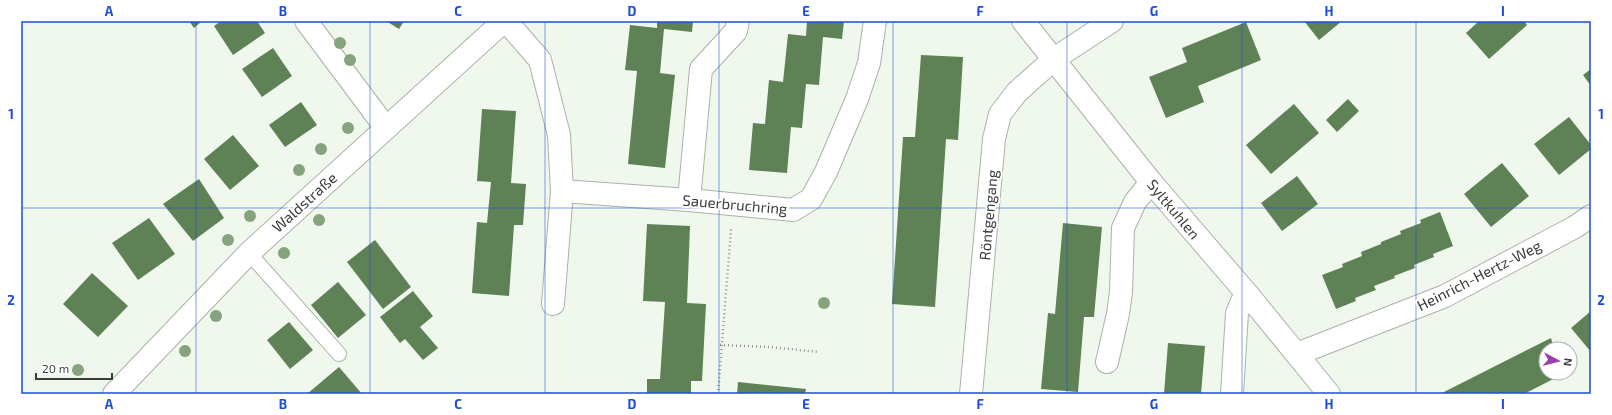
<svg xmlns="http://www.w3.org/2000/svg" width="1612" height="415" font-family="'Exo 2',sans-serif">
<rect width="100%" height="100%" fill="#f0f8ee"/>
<g fill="#5e8156">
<polygon points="189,21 202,21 194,28"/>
<polygon points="221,21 257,21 265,33 233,55 214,26"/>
<polygon points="386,21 404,21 399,29"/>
<polygon points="657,21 693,21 692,32 664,29 660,73 675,75 665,168 628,164 637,71 625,70 630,25 657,28"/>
<polygon points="807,21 844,21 842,39 823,37 819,85 806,84 802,128 791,127 787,173 749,170 753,123 765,124 769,80 783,82 788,34 806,36"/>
<polygon points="1304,21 1342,21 1319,40"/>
<polygon points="1479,21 1524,21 1527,25 1489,59 1466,33"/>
<polygon points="1246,22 1261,60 1198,86 1204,102 1166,118 1149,77 1187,62 1182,48"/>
<polygon points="273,48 292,76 262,97 242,69"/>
<polygon points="921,55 963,57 958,140 946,139 935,307 892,304 903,137 915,137"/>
<polygon points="1591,69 1591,86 1583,75"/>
<polygon points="1348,99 1359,111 1337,132 1326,120"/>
<polygon points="301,102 317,125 285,147 269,125"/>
<polygon points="1294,104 1319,133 1271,174 1246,145"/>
<polygon points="482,109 516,111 511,183 526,184 523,225 514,225 509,296 472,293 477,222 487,223 491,182 477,181"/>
<polygon points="1569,117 1591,145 1591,149 1559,175 1534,144"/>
<polygon points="233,135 259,166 230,190 204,159"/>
<polygon points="1502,163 1529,196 1491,227 1464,194"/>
<polygon points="1297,176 1318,204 1282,231 1261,203"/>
<polygon points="199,179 224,218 193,241 163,204"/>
<polygon points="1440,212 1453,246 1433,254 1434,257 1414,265 1415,268 1394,276 1395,278 1374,286 1376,290 1355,298 1356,301 1336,309 1322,275 1343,267 1342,264 1362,256 1361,252 1381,244 1381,242 1401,234 1400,231 1421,223 1420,220"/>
<polygon points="149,218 175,254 138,280 112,243"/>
<polygon points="1063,223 1102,227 1094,317 1084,317 1078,392 1041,389 1048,313 1055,314"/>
<polygon points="647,224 690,226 687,303 706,304 702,381 691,381 691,394 647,394 647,379 660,379 665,302 643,301"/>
<polygon points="375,240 411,287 383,309 347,262"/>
<polygon points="92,273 128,306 98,337 63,304"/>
<polygon points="338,282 366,315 338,338 311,305"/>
<polygon points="413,291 433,316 420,327 438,348 423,360 405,339 400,343 380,317"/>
<polygon points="1591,311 1591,352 1571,328"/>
<polygon points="289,322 313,350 290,369 267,340"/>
<polygon points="1551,338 1554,349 1546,349 1546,373 1561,373 1561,375 1524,394 1440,394"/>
<polygon points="1168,343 1205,346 1201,394 1164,394"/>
<polygon points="339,367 362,394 307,394"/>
<polygon points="738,382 806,389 805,394 737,394"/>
</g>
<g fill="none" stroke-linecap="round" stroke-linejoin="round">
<g stroke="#aab2a8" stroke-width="16">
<polyline id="service" points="249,253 339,354"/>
</g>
<g stroke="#aab2a8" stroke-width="24">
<g id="minor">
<polyline points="306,21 386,128"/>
<polyline points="506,21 540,60 559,135 562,191 553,304"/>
<polyline points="1023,21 1151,182 1249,296 1329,394"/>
<polyline points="562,191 689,200 793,210 811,199 826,172 857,99 869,63 875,21"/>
<polyline points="689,200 701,69 736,31 738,21"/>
<polyline points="1297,354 1445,296 1575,227 1591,216"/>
<polyline points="1107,362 1118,314 1121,292 1123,228 1135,202 1151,182"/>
<polyline points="971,394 994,139 1000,114 1017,92 1054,59 1112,21"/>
<polyline points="1232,394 1237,313 1242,301 1249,296"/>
</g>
</g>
<g stroke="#aab2a8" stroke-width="24">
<polyline id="tertiary" points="114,394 249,253 504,21"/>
</g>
<g stroke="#8f948d" stroke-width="2.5" stroke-dasharray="1 3" stroke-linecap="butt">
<polyline points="720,345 770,347 819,352"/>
<polyline points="718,394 731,229"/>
</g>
<use href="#service" stroke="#fff" stroke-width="14"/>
<use href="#minor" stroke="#fff" stroke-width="22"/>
<use href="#tertiary" stroke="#fff" stroke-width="22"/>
</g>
<g fill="#85a37d">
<circle cx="340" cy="43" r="6"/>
<circle cx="350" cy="60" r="6"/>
<circle cx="348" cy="128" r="6"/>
<circle cx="321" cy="149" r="6"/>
<circle cx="299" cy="170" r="6"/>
<circle cx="250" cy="216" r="6"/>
<circle cx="319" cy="220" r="6"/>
<circle cx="228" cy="240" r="6"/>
<circle cx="284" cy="253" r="6"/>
<circle cx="824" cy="303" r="6"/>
<circle cx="216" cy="316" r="6"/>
<circle cx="185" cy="351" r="6"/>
<circle cx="78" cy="370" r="6"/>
</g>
<path fill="none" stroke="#1d4ed8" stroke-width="1" stroke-opacity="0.55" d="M196,21V394M370,21V394M545,21V394M719,21V394M893,21V394M1067,21V394M1242,21V394M1416,21V394M21,208H1591"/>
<g text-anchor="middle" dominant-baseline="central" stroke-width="4" stroke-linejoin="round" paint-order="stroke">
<g font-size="15" fill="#3a3d39" stroke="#fff">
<text transform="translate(304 202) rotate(-42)">Waldstraße</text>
<text transform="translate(735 204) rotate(5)">Sauerbruchring</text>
<text transform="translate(1174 209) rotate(50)">Syltkuhlen</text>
<text transform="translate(988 215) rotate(-85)">Röntgengang</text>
<text transform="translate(1479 275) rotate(-27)">Heinrich-Hertz-Weg</text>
</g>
</g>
<rect width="1612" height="415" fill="none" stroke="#ffffff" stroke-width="44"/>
<g transform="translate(1558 361) rotate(97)"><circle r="19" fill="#ffffff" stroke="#b0b1b0"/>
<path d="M0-3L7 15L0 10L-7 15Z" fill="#9940ad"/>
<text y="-6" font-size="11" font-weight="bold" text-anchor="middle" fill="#3a3d39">N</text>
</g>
<path d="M36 373v6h76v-6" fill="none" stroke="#3a3d39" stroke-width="2"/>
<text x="42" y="373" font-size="12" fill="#3a3d39" stroke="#ffffff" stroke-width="3" paint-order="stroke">20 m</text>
<rect x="22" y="22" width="1568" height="371" fill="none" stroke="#1d4ed8" stroke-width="1.5"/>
<g font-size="13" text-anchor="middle" font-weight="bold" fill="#1d4ed8">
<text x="109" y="16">A</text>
<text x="283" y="16">B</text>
<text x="458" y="16">C</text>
<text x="632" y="16">D</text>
<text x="806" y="16">E</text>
<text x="980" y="16">F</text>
<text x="1154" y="16">G</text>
<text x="1329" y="16">H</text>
<text x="1503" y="16">I</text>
<text x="11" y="119">1</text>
<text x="1601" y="119">1</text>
<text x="11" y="305">2</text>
<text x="1601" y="305">2</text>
<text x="109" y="409">A</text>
<text x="283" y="409">B</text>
<text x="458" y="409">C</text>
<text x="632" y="409">D</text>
<text x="806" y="409">E</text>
<text x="980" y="409">F</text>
<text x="1154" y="409">G</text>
<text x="1329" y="409">H</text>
<text x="1503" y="409">I</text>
</g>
</svg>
